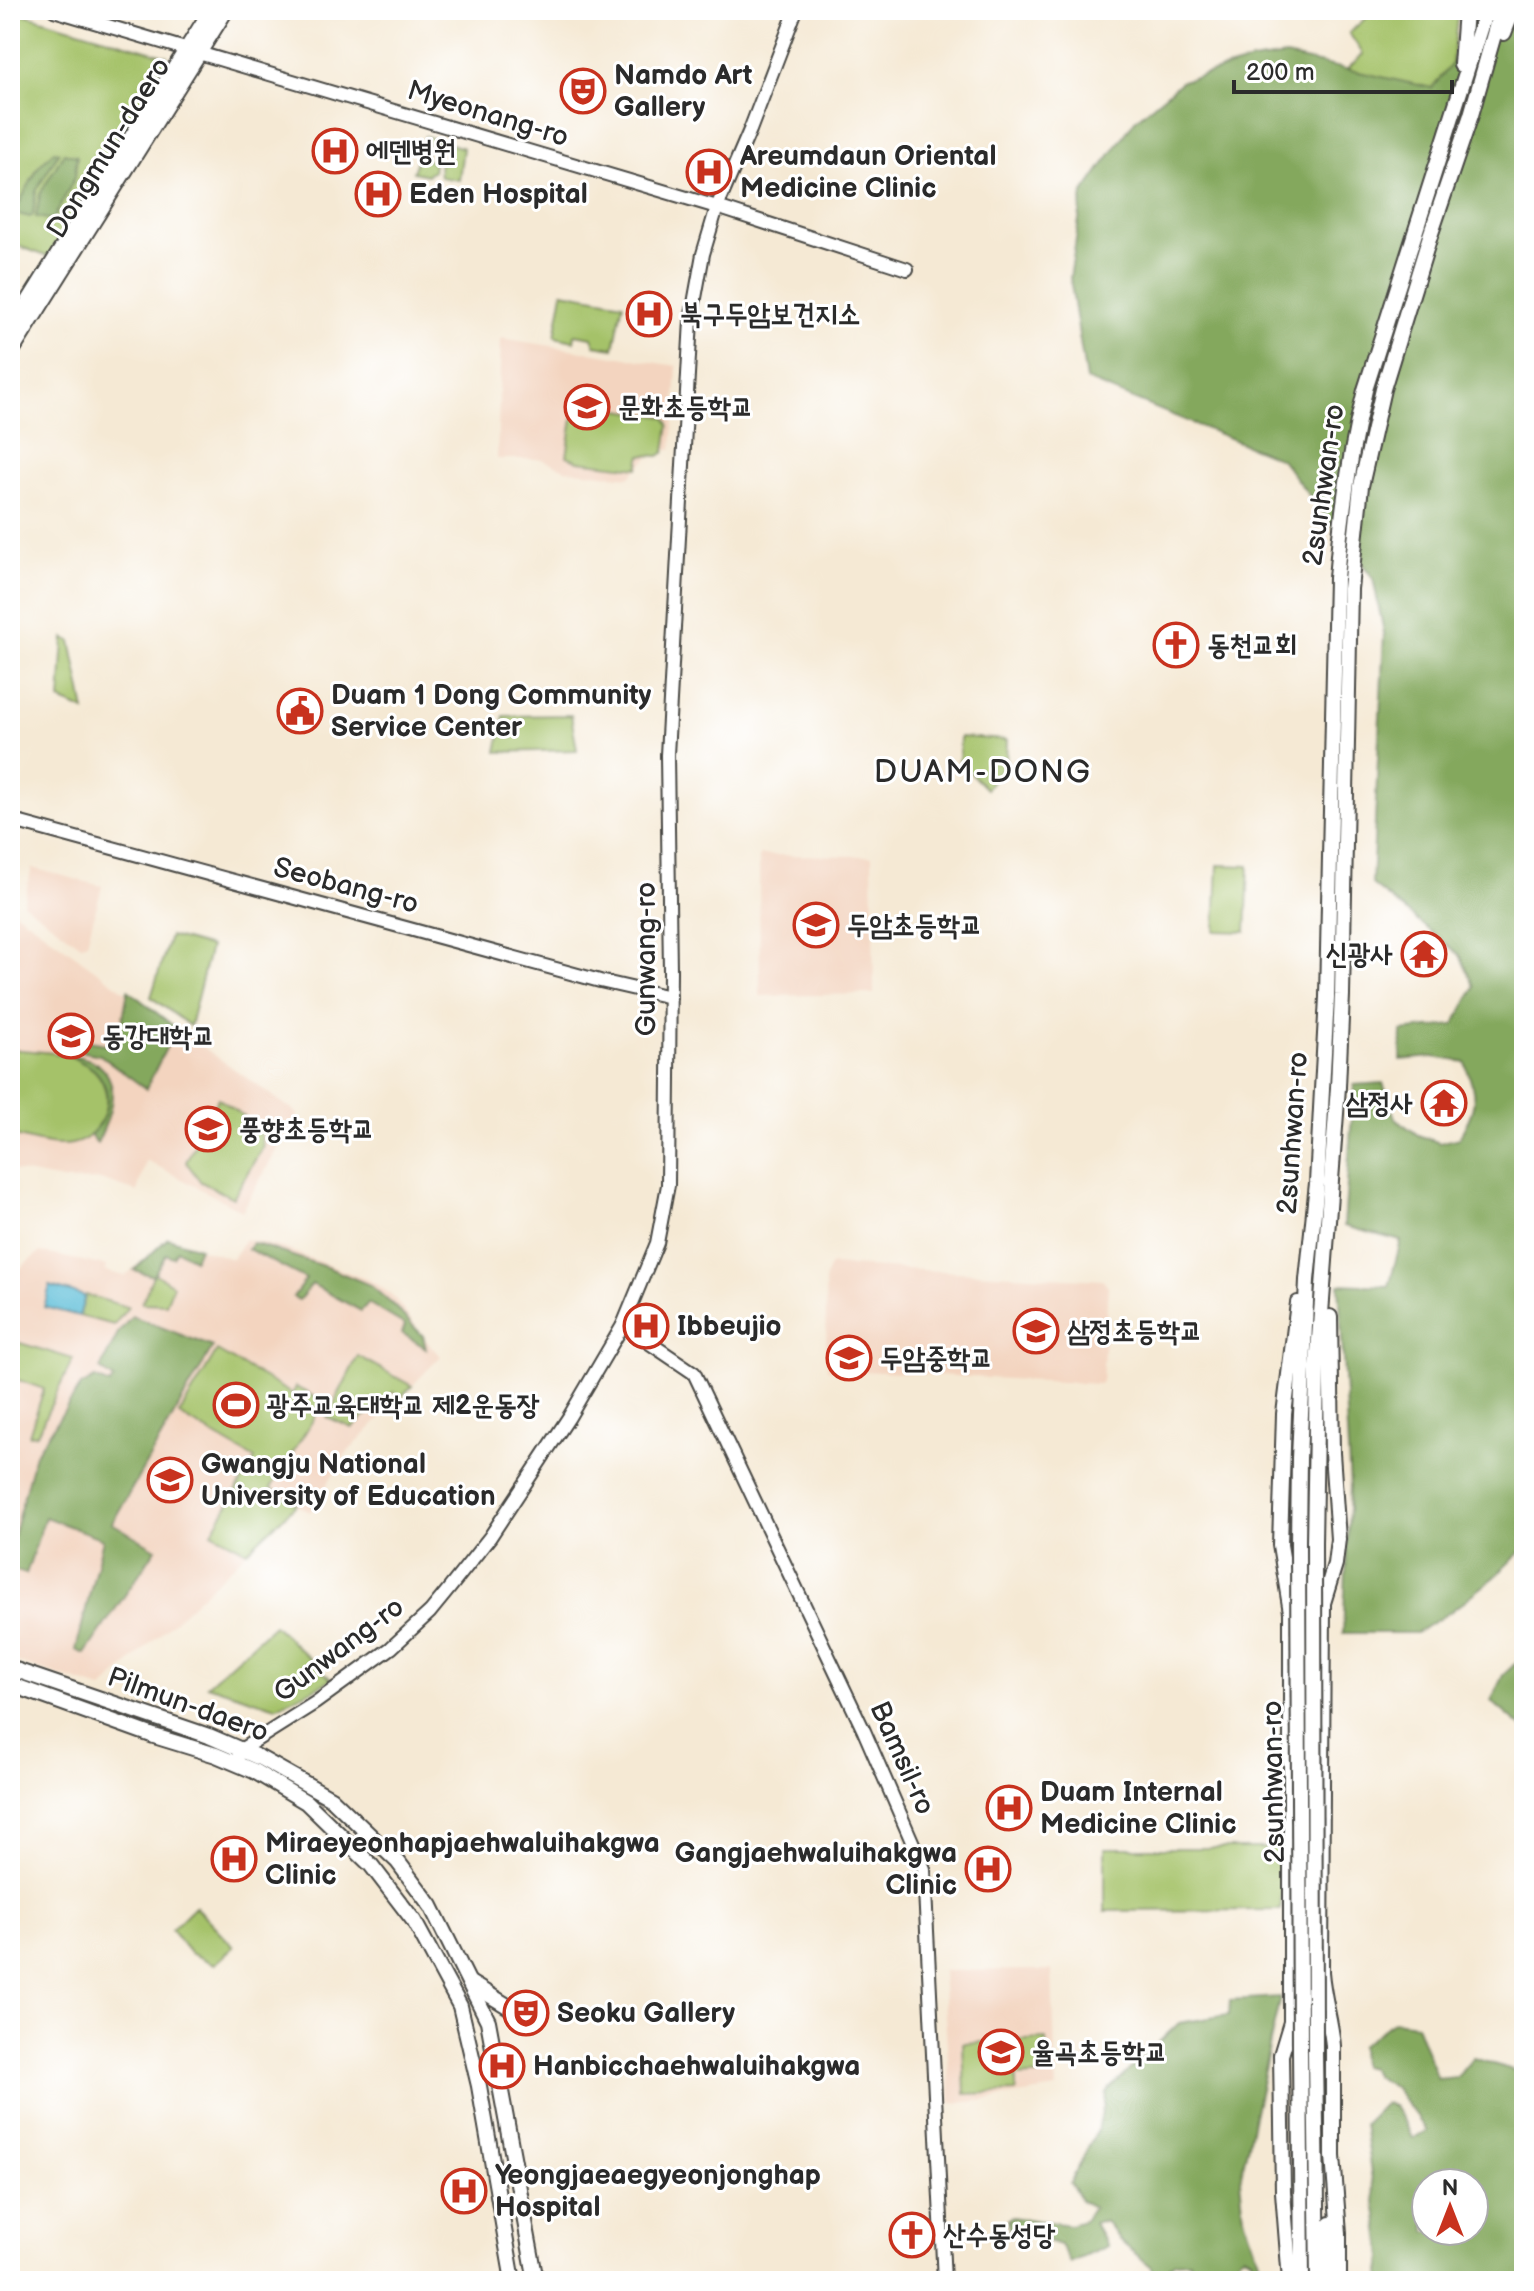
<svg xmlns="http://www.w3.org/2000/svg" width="1534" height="2291" font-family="'Balsamiq Sans','Poor Story',sans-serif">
<rect width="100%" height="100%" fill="#fff"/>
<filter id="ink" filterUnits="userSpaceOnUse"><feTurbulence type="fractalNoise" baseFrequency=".0125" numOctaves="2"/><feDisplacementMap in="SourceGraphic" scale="16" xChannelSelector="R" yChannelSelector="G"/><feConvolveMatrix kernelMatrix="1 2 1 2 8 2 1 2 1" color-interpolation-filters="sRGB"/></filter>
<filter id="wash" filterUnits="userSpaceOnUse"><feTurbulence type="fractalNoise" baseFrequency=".006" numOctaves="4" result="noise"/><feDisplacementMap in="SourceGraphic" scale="32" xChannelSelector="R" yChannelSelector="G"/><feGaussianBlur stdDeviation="1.8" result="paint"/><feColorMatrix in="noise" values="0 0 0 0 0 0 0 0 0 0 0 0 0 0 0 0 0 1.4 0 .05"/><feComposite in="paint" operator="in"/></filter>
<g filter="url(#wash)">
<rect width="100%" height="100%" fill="#f5e9d4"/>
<g fill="#f3d4bf">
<polygon points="501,338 677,366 672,448 650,456 629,477 567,470 542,459 497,459"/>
<polygon points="759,855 872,856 874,994 760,996"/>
<polygon points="32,868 102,886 87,942 81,945 23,903"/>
<polygon points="10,908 137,1000 145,1089 176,1028 298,1114 242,1211 146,1160 137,1192 101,1180 67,1181 10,1170"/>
<polygon points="168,1238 232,1259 245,1239 283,1248 371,1281 392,1295 429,1344 441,1356 345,1455 310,1512 297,1505 102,1689 10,1660 10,1276 40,1252 106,1266 105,1271 125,1276"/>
<polygon points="830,1265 1103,1280 1108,1286 1102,1380 1100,1384 827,1369 825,1278"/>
<polygon points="1052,1970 1056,2089 979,2101 951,2103 942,1971"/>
</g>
<g fill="#a5c269" stroke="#68764a" stroke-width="2">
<polygon points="10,10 167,56 165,67 158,79 49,257 10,243"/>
<polygon points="1375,10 1458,10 1450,81 1434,132 1341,75 1363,54 1349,33"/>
<polygon points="425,136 463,148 459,180 440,177 439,164 447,161 448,145 427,143 425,158 434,164 433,172 429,172 428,175 413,172"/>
<polygon points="563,292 623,303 614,348 595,345 592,337 575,334 574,341 555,337"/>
<polygon points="578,404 665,417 669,424 665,452 659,456 641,455 638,468 578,461 567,456 575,406"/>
<polygon points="64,638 71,641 85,711 60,700"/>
<polygon points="571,715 577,750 497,752 504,716"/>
<polygon points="960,737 1007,740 1006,761 986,789 959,761"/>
<polygon points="1218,865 1249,866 1246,932 1215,931"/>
<polygon points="170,936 210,947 190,1026 151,997"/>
<path d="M10,1049C33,1052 64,1051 84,1062C119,1082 111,1136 72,1144C53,1148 29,1139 10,1135Z"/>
<polygon points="218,1098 259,1127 263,1146 233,1198 201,1182 186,1162"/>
<polygon points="154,1273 173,1285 166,1304 142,1303"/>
<polygon points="86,1295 128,1307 114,1325 79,1316"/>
<polygon points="10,1340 73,1359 37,1434 29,1435 44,1389 10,1377"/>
<polygon points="217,1351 292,1394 296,1387 324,1402 271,1488 297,1504 247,1551 212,1532 255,1459 179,1415"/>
<polygon points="358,1356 412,1386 401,1397 393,1392 352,1428 327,1417"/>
<polygon points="274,1625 332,1680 276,1707 207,1685"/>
<polygon points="1105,1848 1281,1848 1281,1910 1105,1911"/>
<polygon points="195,1906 234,1947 215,1964 190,1953 171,1930"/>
<polygon points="1046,2039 1048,2075 1016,2077 1016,2092 965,2094 963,2043"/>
</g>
<g fill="#84a85d" stroke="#586a44" stroke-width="2" fill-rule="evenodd">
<path d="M1496,10H1524V1549L1495,1577L1450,1612L1416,1633H1343L1350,1487L1339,1284L1389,1286L1401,1241L1344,1226L1354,1085L1383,1083L1395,1118L1418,1135L1440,1143L1459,1138C1478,1103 1477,1100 1465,1062L1433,1057L1401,1060L1402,1031L1454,1025L1475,987L1460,955L1372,884L1384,633L1373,578L1281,459L1086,380L1070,278L1083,194L1135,120L1182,81L1251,61L1286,56L1432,88Z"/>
<polygon points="54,151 59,152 36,191 33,215 30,217 14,213 39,166"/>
<polygon points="64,153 77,156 75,177 53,220 36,217 40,194"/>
<polygon points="128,990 176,1028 146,1089 100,1055 69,1049 71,1038 118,1046"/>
<path d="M70,1055C126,1062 116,1106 97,1143L90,1135C108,1118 114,1092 96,1072C89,1064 76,1061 70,1055Z"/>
<polygon points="168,1238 199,1248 194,1259 177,1250 173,1257 166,1254 153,1276 134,1270"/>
<polygon points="253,1243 329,1268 370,1285 393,1305 423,1336 426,1348 402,1333 405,1325 368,1303 361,1311 312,1284 299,1300 293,1297 306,1279 248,1249"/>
<polygon points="132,1316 213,1347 112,1523 156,1549 85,1654 76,1650 103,1539 45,1517 26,1574 10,1569 10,1548 35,1454 81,1386 95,1378 110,1385 114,1379 100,1369 119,1332"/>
<polygon points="1524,1656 1524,1729 1491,1701 1503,1675"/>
<polygon points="1280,1997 1240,2180 1244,2217 1260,2263 1250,2268 1252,2258 1244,2254 1239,2257 1236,2265 1240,2272 1226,2267 1219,2272 1193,2277 1190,2261 1175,2262 1166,2269 1167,2281 1155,2281 1152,2267 1120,2241 1106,2222 1100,2221 1094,2223 1107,2246 1070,2263 1060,2245 1009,2229 1008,2219 1011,2217 1070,2225 1084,2221 1093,2207 1082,2201 1070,2183 1099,2126 1107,2091 1179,2023 1229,2015 1230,2000"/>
<path d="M1394,2021L1416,2024L1437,2079L1457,2077L1473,2058L1513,2070L1524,2067V2281H1380L1383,2257L1364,2124L1385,2103L1394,2106L1413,2138L1427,2131L1395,2088L1375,2076L1370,2068L1361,2066L1360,2046ZM1426,2183H1474V2231H1426Z"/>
</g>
<polygon fill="#59bcd7" stroke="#427481" stroke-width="2" points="50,1286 85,1296 79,1316 44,1307"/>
</g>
<g filter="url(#ink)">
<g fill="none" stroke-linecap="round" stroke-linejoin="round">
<g stroke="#494844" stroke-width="16">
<g id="secondary">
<polyline points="54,10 717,207 907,269"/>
<polyline points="10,820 600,981 670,997"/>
<polyline points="623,1325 694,1373 864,1731 924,1869 944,2281"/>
<polyline points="239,1755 242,1749 315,1703 391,1648 430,1612 448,1590 490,1537 569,1417 623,1325 657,1243 668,1185 670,971 667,755 691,320 703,254 717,207 750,130 796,10"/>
</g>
</g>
<g stroke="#494844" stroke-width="18">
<g id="primary">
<polyline points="10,331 211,10"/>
<polyline points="10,354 226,10"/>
<polyline points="10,1668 209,1736 260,1758 331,1798 398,1862 431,1906 488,2021 536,2281"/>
<polyline points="10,1684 154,1736 216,1755 254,1771 306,1802 371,1865 414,1921 460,2006 479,2086 513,2281"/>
<polyline points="470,1983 514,2010"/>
</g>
</g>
<g stroke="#494844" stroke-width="18">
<g id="trunk">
<polyline points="1504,33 1513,10"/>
<polyline points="1461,65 1465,10"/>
<path d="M1330,1317L1332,1453L1338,1539L1335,1564L1323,1603L1321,1972C1323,1998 1331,2021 1333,2046V2156L1339,2233V2281"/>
<polyline points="1314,1543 1317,1367 1338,1087 1342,995 1350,589 1361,486 1383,389 1430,236 1471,115 1501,10"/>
<path d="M1298,1544L1299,1458L1307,1280L1317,1183L1327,997L1336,578C1341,514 1350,452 1365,390L1486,10"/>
<polyline points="1305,1742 1308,1837"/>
<polyline points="1300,2050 1302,2281"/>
<polyline points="1315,2051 1318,2281"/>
<polyline points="1290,2281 1283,2192 1281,2055 1291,2022 1291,1612 1280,1545 1281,1512 1284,1414 1298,1303"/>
<polyline points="1328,2281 1330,2224"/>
</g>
</g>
<use href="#secondary" stroke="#fff" stroke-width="12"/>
<use href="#primary" stroke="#fff" stroke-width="14"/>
<use href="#trunk" stroke="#fff" stroke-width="14"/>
<g stroke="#494844" stroke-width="18" stroke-linecap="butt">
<g id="trunk-bridge">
<polyline points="1314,1543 1315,2051"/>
<polyline points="1298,1544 1300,2050"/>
</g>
</g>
<use href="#trunk-bridge" stroke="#fff" stroke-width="14"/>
</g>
</g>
<defs>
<g id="theatre-ring" transform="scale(2.3)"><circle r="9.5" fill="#fff" stroke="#c8321e" stroke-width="1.5"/><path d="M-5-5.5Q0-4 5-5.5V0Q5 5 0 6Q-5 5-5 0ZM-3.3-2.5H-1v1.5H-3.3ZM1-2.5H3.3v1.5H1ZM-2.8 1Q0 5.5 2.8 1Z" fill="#c8321e"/></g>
<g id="hospital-ring" transform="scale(2.3)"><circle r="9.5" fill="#fff" stroke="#c8321e" stroke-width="1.5"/><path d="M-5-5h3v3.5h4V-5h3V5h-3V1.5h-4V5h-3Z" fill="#c8321e"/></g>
<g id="school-ring" transform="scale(2.3)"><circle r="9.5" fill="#fff" stroke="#c8321e" stroke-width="1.5"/><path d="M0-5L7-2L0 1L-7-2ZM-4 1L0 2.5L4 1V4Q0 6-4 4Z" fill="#c8321e"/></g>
<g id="church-ring" transform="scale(2.3)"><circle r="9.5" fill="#fff" stroke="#c8321e" stroke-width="1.5"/><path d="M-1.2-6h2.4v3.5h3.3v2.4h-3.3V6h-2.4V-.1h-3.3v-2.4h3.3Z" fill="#c8321e"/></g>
<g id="civic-ring" transform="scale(2.3)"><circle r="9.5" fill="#fff" stroke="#c8321e" stroke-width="1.5"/><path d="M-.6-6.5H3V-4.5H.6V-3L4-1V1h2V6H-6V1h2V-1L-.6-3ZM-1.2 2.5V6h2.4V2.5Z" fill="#c8321e"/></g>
<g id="temple-ring" transform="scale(2.3)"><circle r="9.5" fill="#fff" stroke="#c8321e" stroke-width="1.5"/><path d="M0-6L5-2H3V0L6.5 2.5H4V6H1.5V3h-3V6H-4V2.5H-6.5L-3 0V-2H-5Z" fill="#c8321e"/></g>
<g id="university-ring" transform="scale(2.3)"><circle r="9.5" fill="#fff" stroke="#c8321e" stroke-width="1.5"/><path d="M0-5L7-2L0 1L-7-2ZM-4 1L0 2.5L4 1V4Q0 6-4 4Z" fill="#c8321e"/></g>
<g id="stadium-ring" transform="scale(2.3)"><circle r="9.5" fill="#fff" stroke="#c8321e" stroke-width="1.5"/><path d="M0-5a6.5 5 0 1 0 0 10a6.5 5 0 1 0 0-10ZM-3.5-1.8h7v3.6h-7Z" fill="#c8321e"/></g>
</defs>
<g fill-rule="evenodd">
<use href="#theatre-ring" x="583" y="91"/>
<use href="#hospital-ring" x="335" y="151"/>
<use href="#hospital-ring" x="709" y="172"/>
<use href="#hospital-ring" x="378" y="194"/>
<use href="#hospital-ring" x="649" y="314"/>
<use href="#school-ring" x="587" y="407"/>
<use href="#church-ring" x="1176" y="645"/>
<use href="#civic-ring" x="300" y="711"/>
<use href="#school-ring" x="816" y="925"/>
<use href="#temple-ring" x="1424" y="954"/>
<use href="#university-ring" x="71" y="1036"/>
<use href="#temple-ring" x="1444" y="1103"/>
<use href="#school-ring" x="208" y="1129"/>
<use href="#hospital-ring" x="646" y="1326"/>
<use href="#school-ring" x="1036" y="1331"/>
<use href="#school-ring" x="849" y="1358"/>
<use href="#stadium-ring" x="236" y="1405"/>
<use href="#university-ring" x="170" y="1480"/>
<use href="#hospital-ring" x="1009" y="1808"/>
<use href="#hospital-ring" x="234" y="1859"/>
<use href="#hospital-ring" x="988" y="1869"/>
<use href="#theatre-ring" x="526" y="2013"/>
<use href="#school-ring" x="1001" y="2052"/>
<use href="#hospital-ring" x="502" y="2066"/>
<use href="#hospital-ring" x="464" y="2191"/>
<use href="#church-ring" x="912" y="2235"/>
</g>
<g text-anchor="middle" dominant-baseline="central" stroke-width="6" stroke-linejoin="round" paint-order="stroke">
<g font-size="28" font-weight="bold" fill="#2b2b2b" stroke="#fff" text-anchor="start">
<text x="614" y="75">Namdo Art<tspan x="614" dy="32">Gallery</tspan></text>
<text x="366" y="151">에덴병원</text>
<text x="740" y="156">Areumdaun Oriental<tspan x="740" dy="32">Medicine Clinic</tspan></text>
<text x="409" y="194">Eden Hospital</text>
<text x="680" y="314">북구두암보건지소</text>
<text x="618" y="407">문화초등학교</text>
<text x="1207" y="645">동천교회</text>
<text x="331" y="695">Duam 1 Dong Community<tspan x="331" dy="32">Service Center</tspan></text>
<text x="847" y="925">두암초등학교</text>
<text x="1393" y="954" text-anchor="end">신광사</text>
<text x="102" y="1036">동강대학교</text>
<text x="1413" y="1103" text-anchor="end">삼정사</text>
<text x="239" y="1129">풍향초등학교</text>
<text x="677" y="1326">Ibbeujio</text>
<text x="1067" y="1331">삼정초등학교</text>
<text x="880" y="1358">두암중학교</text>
<text x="267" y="1405">광주교육대학교 제2운동장</text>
<text x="201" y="1464">Gwangju National<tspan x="201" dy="32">University of Education</tspan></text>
<text x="1040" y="1792">Duam Internal<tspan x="1040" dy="32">Medicine Clinic</tspan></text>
<text x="265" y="1843">Miraeyeonhapjaehwaluihakgwa<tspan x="265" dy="32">Clinic</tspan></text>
<text x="957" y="1853" text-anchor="end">Gangjaehwaluihakgwa<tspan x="957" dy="32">Clinic</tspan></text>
<text x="557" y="2013">Seoku Gallery</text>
<text x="1032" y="2052">율곡초등학교</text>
<text x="533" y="2066">Hanbicchaehwaluihakgwa</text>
<text x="495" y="2175">Yeongjaeaegyeonjonghap<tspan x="495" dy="32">Hospital</tspan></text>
<text x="943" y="2235">산수동성당</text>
</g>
<g font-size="28" fill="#2b2b2b" stroke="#fff">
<text transform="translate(488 114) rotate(17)">Myeonang-ro</text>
<text transform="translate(109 148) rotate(-58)">Dongmun-daero</text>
<text transform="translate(1324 485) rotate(-82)">2sunhwan-ro</text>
<text transform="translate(346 886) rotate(15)">Seobang-ro</text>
<text transform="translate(646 959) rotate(-90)">Gunwang-ro</text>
<text transform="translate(1293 1133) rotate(-86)">2sunhwan-ro</text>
<text transform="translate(339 1650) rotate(-37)">Gunwang-ro</text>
<text transform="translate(188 1705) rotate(20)">Pilmun-daero</text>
<text transform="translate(902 1758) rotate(66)">Bamsil-ro</text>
<text transform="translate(1274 1782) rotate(-91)">2sunhwan-ro</text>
</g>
<g font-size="32" letter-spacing="2" fill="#2b2b2b" stroke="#fff">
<text x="983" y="772">DUAM-DONG</text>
</g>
</g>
<rect width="1534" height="2291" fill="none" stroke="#fff" stroke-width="40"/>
<g transform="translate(1450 2207)"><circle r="38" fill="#ffffff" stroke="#aaaaaa" stroke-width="2"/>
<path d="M0-6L14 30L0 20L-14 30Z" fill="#c8321e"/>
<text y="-12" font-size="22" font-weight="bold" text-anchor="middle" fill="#2b2b2b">N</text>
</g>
<path d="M1234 80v12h218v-12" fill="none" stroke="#2b2b2b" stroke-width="4"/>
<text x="1246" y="80" font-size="24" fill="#2b2b2b" stroke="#ffffff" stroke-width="6" paint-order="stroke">200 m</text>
</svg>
